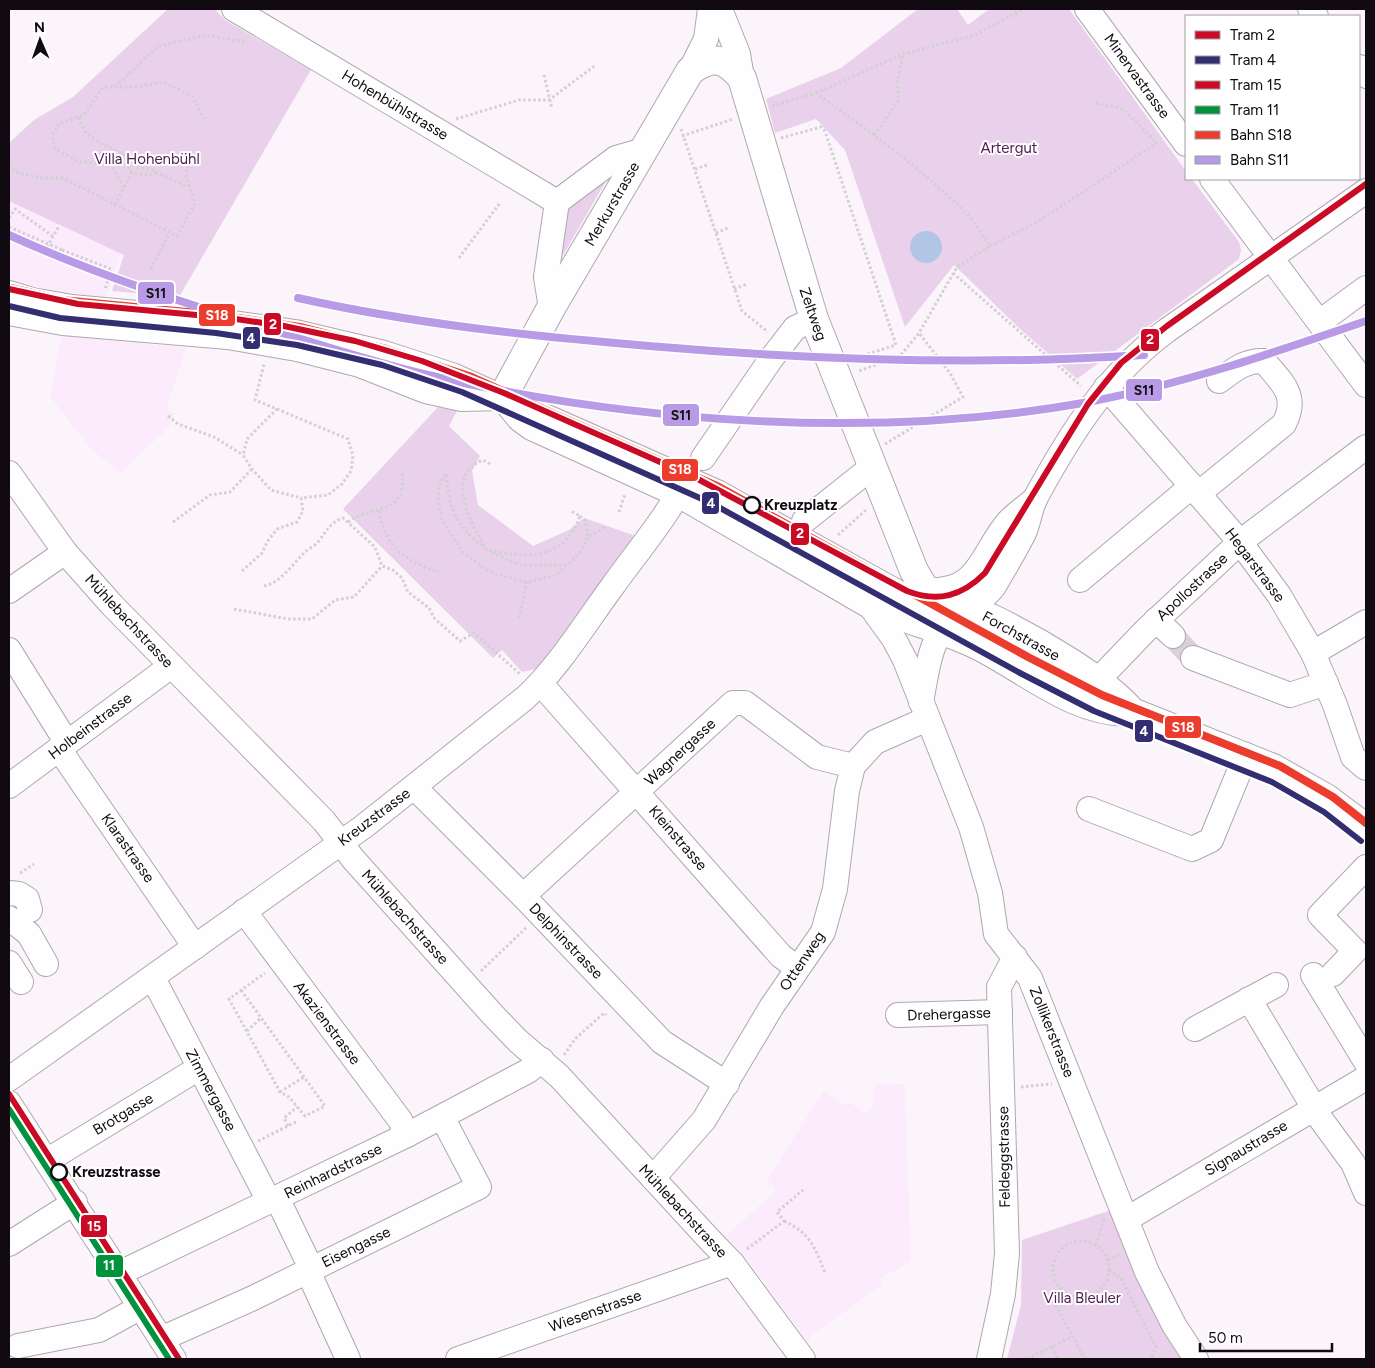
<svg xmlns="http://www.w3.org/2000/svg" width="1375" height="1368" font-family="Figtree,sans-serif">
<rect width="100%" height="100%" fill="#fbf5fb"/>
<g fill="#fcebfd">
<polygon points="9,184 129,232 106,297 63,293 9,280"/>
<polygon points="62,334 186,348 166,409 175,414 170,426 121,473 90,448 50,396"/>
<polygon points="905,1084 911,1261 880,1279 883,1284 811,1336 808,1342 750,1263 726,1236 776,1190 767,1179 824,1091 846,1106 849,1102 865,1113 873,1108 874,1085"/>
</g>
<g fill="#e9d0eb">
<polygon points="168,9 215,9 225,20 311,70 179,297 112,291 124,255 9,201 9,143 34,120 73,97"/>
<polygon points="918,9 957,9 968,25 989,9 1069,9 1186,171 1186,179 1192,179 1239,242 1241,250 1239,259 1077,379 1018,327 954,265 905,327 845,150 816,119 775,133 766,99 841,68"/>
<polygon points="610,174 558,264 565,210"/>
<polygon points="438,407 457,411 449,426 480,456 472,471 478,505 533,546 569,530 584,518 636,536 540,668 522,672 502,650 493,658 343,509"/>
<polygon points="1111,1210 1183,1359 1007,1359 1021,1305 1022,1240"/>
</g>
<circle fill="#b2c5e7" cx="926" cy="247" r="16"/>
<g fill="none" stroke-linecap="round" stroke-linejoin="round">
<polyline stroke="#d8d2d8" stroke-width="24" stroke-dasharray="24 12" stroke-linecap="butt" points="1173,636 1193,658"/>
<g stroke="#aea8ae" stroke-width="26">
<g id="minor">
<polyline points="234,9 557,202"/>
<polyline points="720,9 738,54 742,78"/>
<polyline points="1087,9 1186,144"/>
<polyline points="1310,9 1316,16"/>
<polyline points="1359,67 1366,76"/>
<polyline points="690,71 706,39 710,9"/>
<polyline points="1212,179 1366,385"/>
<polyline points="9,293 32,300 72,307 213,320 295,332 384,353 452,375 719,493 899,593 951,619 974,641"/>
<polyline points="551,308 546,277 557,202 616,158 644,150"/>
<polyline points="1328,316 1366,288"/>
<polyline points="1106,387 1240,542 1279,595 1313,653 1335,705 1353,757 1366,768"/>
<polyline points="703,458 771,359 795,328 814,319"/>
<polyline points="9,473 65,552 112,605 324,821 354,860 492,1014 518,1041 559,1076 708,1238 732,1263 803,1359"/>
<path d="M1198,494L1284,424C1299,395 1282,383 1264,361C1245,360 1234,370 1219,381"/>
<polyline points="804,521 872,467"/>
<polyline points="1080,580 1192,486"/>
<path d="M926,590C980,593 980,555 1008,522C1015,514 1026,507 1035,499"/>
<polyline points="9,591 65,552"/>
<polyline points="868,603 894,639 905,660 971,827 990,893 996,934 1030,978 1147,1272 1174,1325 1196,1359"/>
<polyline points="1156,620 1173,636"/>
<polyline points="9,650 67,743"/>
<polyline points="1313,653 1366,622"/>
<polyline points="1193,658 1290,695 1326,683"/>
<polyline points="1097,681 1145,631 1240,542 1366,447"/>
<polyline points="541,684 781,956 797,968"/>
<path d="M921,702C927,673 929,635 955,616C966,607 986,598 994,586C1004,569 1015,551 1024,533C1029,522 1030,508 1036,497C1070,434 1108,374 1166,331L1366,191"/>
<polyline points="59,749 195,947"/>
<polyline points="9,786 171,666"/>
<polyline points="414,787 523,896 662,1042 727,1084"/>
<polyline points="1089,809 1192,849 1211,840 1246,755"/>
<polyline points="9,893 19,894 27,899 30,910"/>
<polyline points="523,896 733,703 745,703 817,757 853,766"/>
<polyline points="244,911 400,1120 407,1135"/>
<polyline points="9,918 29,934 46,964"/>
<polyline points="9,963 21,982"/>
<polyline points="1333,974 1355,951 1320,915 1366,867"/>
<polyline points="1313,975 1366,1062"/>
<polyline points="153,978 269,1201"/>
<polyline points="1249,999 1320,1118 1353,1163 1366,1193"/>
<polyline points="898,1015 1000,1012"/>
<polyline points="1195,1029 1276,985"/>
<path d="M9,1079L363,827L525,698C559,667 584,625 612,587C637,552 667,517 687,478"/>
<polyline points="9,1103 174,1359"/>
<polyline points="48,1160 199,1068"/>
<polyline points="653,1178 704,1120 772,1006 823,932 835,889 847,791 853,766 875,742 927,719"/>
<polyline points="277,1198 308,1262 312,1280 348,1359"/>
<polyline points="1127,1219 1366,1078"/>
<polyline points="9,1244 75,1202"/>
<polyline points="120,1273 407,1135 528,1071 542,1060"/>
<polyline points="161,1339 251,1299 479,1187 442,1117"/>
<polyline points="18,1346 99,1330 141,1307"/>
<polyline points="458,1359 732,1263"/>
<polyline points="989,1359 1003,1294 1007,1253 999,987 1015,957"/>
</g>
</g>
<g stroke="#aea8ae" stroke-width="30">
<g id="major">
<polyline points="9,311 63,321 228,335 297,347 360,363 426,389 462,397 503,396"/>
<path d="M503,396L551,308L690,71C712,55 724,57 742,78L814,319L914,571C918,577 922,586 927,590C940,600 976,611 993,619C1034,639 1103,678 1132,712"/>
<path d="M503,396L521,418L532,426L679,493L868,603C904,620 943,628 979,646C1027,670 1075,714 1132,712L1273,768L1326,798L1366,828"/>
</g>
</g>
<g stroke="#d2d0d2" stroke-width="3" stroke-dasharray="2.5 2.5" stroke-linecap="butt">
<polyline points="544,75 552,109"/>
<polyline points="115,87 157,47 205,35 245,42"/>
<polyline points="816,93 903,54 975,35 1024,9"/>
<polyline points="1096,103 1123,109 1157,143"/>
<path d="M772,106L816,93C867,130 920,167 965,212C975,222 982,235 990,246L957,267L919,333L900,356L859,371"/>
<path d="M79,117C82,140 109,145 126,156C130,158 132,164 136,168L150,169L188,187"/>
<polyline points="456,119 519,100 549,100 596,65"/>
<polyline points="681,129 742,311 768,332"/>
<polyline points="874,135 899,100 897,83 903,55"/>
<polyline points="682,136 733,119"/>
<polyline points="781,138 821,127 825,131 896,345 852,359"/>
<polyline points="121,154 122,160 132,173 150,175 158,172"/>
<polyline points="9,165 17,172 40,178 63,178 177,236 195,203 186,177 190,151"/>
<polyline points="695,169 707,165"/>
<polyline points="124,187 132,173"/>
<polyline points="115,205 124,187 110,164 80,162 55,149 52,135 60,123 84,115 103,87 135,87 163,82 192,96 204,119"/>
<polyline points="9,218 15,209 54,237"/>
<polyline points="716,233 728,228"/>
<polyline points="990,246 1039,221 1157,143 1161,143"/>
<polyline points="47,247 59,226"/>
<polyline points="62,250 111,269 105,290"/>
<polyline points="459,258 500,203"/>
<polyline points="151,269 169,234"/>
<polyline points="953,273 1081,386"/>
<polyline points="734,289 747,284"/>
<polyline points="277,409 348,439 353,456 351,471 342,484 328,495 301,498"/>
<polyline points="168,416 178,424 214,437 243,455"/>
<polyline points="885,444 963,397 950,373 919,333"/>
<path d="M490,464L483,460C443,475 472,526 487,550C526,558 564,561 580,516L571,511"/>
<polyline points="445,474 439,486 438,501 442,520 462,551 483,568 496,574 527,582 556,575 579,554 588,537 605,527"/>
<path d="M446,475C450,511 456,526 485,548"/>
<path d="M379,511C386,548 405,561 439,572"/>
<polyline points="619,512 625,494"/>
<polyline points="580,516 585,520 588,537"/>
<polyline points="173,522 210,495 230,492 251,470"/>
<path d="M348,522C371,504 408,517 402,472"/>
<polyline points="838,535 866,510"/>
<path d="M492,552C525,571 531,564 565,565"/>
<polyline points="242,571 262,553 267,542 277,529 297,522 303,511 301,498 271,490 252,469 243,455 247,439 277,409 255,400 264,364"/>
<path d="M264,586C280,583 292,565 303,554C307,549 314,547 318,542C326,532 330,522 343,518L375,547L382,566L393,570L402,578L408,592L429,608L435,619L460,641L474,633L520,674"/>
<polyline points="234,609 288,619 312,619 335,600 354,597 382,566"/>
<polyline points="519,618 527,582"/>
<polyline points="20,873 34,864"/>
<polyline points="481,971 527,927"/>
<polyline points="241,990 325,1106 305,1116 289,1097 280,1092 229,999 265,973"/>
<polyline points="247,1031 261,1018"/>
<polyline points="564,1055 575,1039 604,1013 606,1015"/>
<polyline points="1021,1087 1052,1084"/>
<polyline points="280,1092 304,1077"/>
<polyline points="288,1126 284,1118 297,1107"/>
<polyline points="258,1141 298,1121"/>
<path d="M784,1221C810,1233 815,1247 825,1273"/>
<circle cx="1081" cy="1269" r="28"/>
<polyline points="1096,1245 1104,1219"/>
<polyline points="747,1249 784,1221 777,1212 803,1190"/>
<polyline points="1108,1260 1119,1255"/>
<polyline points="1109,1270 1121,1278 1156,1347 1151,1359"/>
<polyline points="1075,1297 1056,1306 1085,1359"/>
<polyline points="1052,1347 1058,1359"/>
<polyline points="1027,1359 1072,1337"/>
</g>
<use href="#minor" stroke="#fefefe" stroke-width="24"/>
<use href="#major" stroke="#fefefe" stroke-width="28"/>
<polyline stroke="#d2d0d2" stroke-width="3" stroke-dasharray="2.5 2.5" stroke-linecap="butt" points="9,227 62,250"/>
<g stroke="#fff" stroke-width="11">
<polyline id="rail-1" points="11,288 62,300 218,315 300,327 386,349 469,376 719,487 1028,657 1102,695 1280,766 1333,797 1366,823"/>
</g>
<g stroke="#fff" stroke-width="11">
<g id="rail-2">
<path d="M9,235C92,273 179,302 266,328C320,345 373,362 428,375C634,423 874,440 1083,403C1180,385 1273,353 1366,321"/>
<path d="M298,298C414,324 531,336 649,346C814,360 978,366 1144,355"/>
</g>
</g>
<use href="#rail-1" stroke="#eb3c2e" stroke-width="8"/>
<use href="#rail-2" stroke="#b99ae7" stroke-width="8"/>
<g stroke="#fff" stroke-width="10">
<path id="tram-1" d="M9,289L78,304L229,318L284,326L355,341L422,361L504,393L694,477L907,591C938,603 962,596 985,573L1088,404L1121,363L1167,326L1366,184"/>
</g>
<g stroke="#fff" stroke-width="10">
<polyline id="tram-2" points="9,306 60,318 216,333 297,345 382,365 462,392 711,503 1020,673 1094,711 1272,782 1324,812 1361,841"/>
</g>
<g stroke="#fff" stroke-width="10">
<polyline id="tram-3" points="9,1094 179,1359"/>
</g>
<g stroke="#fff" stroke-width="10">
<polyline id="tram-4" points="9,1109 169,1359"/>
</g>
<use href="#tram-1" stroke="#cb0a25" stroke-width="6"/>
<use href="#tram-2" stroke="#322e71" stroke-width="6"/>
<use href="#tram-3" stroke="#cb0a25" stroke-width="6"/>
<use href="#tram-4" stroke="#00923c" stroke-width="6"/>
</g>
<g fill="#fff" stroke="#110b11" stroke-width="2.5">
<circle cx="752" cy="505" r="8"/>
<circle cx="59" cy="1172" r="8"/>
</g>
<g text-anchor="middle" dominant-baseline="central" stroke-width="4" stroke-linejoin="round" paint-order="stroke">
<g font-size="15" fill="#110b11" stroke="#fff">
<text transform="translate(1137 76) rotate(54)">Minervastrasse</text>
<text transform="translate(395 105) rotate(31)">Hohenbühlstrasse</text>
<text transform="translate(612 204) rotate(-60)">Merkurstrasse</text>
<text transform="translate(813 314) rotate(71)">Zeltweg</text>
<text transform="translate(1255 565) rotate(53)">Hegarstrasse</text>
<text transform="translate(1192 587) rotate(-43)">Apollostrasse</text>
<text transform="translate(129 621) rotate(47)">Mühlebachstrasse</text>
<text transform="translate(1021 636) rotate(29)">Forchstrasse</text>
<text transform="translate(90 726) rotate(-37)">Holbeinstrasse</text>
<text transform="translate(680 752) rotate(-43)">Wagnergasse</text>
<text transform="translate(374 817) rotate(-37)">Kreuzstrasse</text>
<text transform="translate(678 838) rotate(49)">Kleinstrasse</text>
<text transform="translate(128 848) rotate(55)">Klarastrasse</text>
<text transform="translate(405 917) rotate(48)">Mühlebachstrasse</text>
<text transform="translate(566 941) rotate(46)">Delphinstrasse</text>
<text transform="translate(802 961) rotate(-56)">Ottenweg</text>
<text transform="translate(949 1014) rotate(-2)">Drehergasse</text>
<text transform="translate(327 1023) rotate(53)">Akazienstrasse</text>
<text transform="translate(1052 1032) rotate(68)">Zollikerstrasse</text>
<text transform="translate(211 1090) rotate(62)">Zimmergasse</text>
<text transform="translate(123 1114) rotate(-31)">Brotgasse</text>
<text transform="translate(1246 1148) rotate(-31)">Signaustrasse</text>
<text transform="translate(1004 1157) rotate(-91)">Feldeggstrasse</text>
<text transform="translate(333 1171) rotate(-26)">Reinhardstrasse</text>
<text transform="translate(683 1211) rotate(47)">Mühlebachstrasse</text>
<text transform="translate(356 1247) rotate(-26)">Eisengasse</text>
<text transform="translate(595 1311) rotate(-20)">Wiesenstrasse</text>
</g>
<g font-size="15" fill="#512056" stroke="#fff">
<text x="1009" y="148">Artergut</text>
<text x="147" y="159">Villa Hohenbühl</text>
<text x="1082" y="1298">Villa Bleuler</text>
</g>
<g font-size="15" font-weight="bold" fill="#110b11" stroke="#fff" text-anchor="start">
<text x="764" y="505">Kreuzplatz</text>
<text x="72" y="1172">Kreuzstrasse</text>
</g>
</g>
<g stroke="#fff" stroke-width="2">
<rect x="137" y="281" width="38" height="24" rx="5" fill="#b99ae7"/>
<rect x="198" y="303" width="38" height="24" rx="5" fill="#eb3c2e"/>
<rect x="263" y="312" width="19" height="24" rx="5" fill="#cb0a25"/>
<rect x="242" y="326" width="19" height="24" rx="5" fill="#322e71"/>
<rect x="1140" y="328" width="20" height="24" rx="5" fill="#cb0a25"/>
<rect x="1125" y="378" width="38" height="24" rx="5" fill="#b99ae7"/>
<rect x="662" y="403" width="38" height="24" rx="5" fill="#b99ae7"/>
<rect x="661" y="458" width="38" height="24" rx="5" fill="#eb3c2e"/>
<rect x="701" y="491" width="19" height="24" rx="5" fill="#322e71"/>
<rect x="790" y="522" width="20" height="24" rx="5" fill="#cb0a25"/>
<rect x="1164" y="715" width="38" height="24" rx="5" fill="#eb3c2e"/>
<rect x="1134" y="719" width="20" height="24" rx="5" fill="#322e71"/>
<rect x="80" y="1214" width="28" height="24" rx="5" fill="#cb0a25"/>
<rect x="95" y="1254" width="29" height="24" rx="5" fill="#00923c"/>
</g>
<g font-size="14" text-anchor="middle" font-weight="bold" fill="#fff">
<text x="217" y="320">S18</text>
<text x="273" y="329">2</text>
<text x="251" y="343">4</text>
<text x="1150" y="344">2</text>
<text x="680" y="474">S18</text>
<text x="711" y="508">4</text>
<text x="800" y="538">2</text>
<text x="1183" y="732">S18</text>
<text x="1144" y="736">4</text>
<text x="94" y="1231">15</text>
<text x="109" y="1270">11</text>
</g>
<g font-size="14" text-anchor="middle" font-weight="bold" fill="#111">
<text x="156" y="298">S11</text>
<text x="1144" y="395">S11</text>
<text x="681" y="420">S11</text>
</g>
<rect width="1375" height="1368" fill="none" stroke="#110b11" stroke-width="20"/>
<rect x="1185" y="15" width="175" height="165" fill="#ffffff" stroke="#a09da0"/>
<rect x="1195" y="31" width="25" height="8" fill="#cb0a25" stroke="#a09da0"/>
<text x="1230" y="40" font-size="15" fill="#110b11">Tram 2</text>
<rect x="1195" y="56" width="25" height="8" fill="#322e71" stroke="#a09da0"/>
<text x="1230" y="65" font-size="15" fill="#110b11">Tram 4</text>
<rect x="1195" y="81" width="25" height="8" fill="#cb0a25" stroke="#a09da0"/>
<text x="1230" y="90" font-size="15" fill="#110b11">Tram 15</text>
<rect x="1195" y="106" width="25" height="8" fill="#00923c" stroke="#a09da0"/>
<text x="1230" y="115" font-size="15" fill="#110b11">Tram 11</text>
<rect x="1195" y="131" width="25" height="8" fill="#eb3c2e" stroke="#a09da0"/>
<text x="1230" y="140" font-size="15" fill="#110b11">Bahn S18</text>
<rect x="1195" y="156" width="25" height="8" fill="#b99ae7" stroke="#a09da0"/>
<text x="1230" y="165" font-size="15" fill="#110b11">Bahn S11</text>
<g transform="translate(40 40) rotate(358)" stroke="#ffffff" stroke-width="4" paint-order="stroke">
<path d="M0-4L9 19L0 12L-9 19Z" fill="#110b11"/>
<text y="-8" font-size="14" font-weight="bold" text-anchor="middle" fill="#110b11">N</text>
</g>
<path d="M1200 1343v8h132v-8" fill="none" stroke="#110b11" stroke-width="2.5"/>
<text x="1208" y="1343" font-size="15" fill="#110b11" stroke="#ffffff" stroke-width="4" paint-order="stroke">50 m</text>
</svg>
